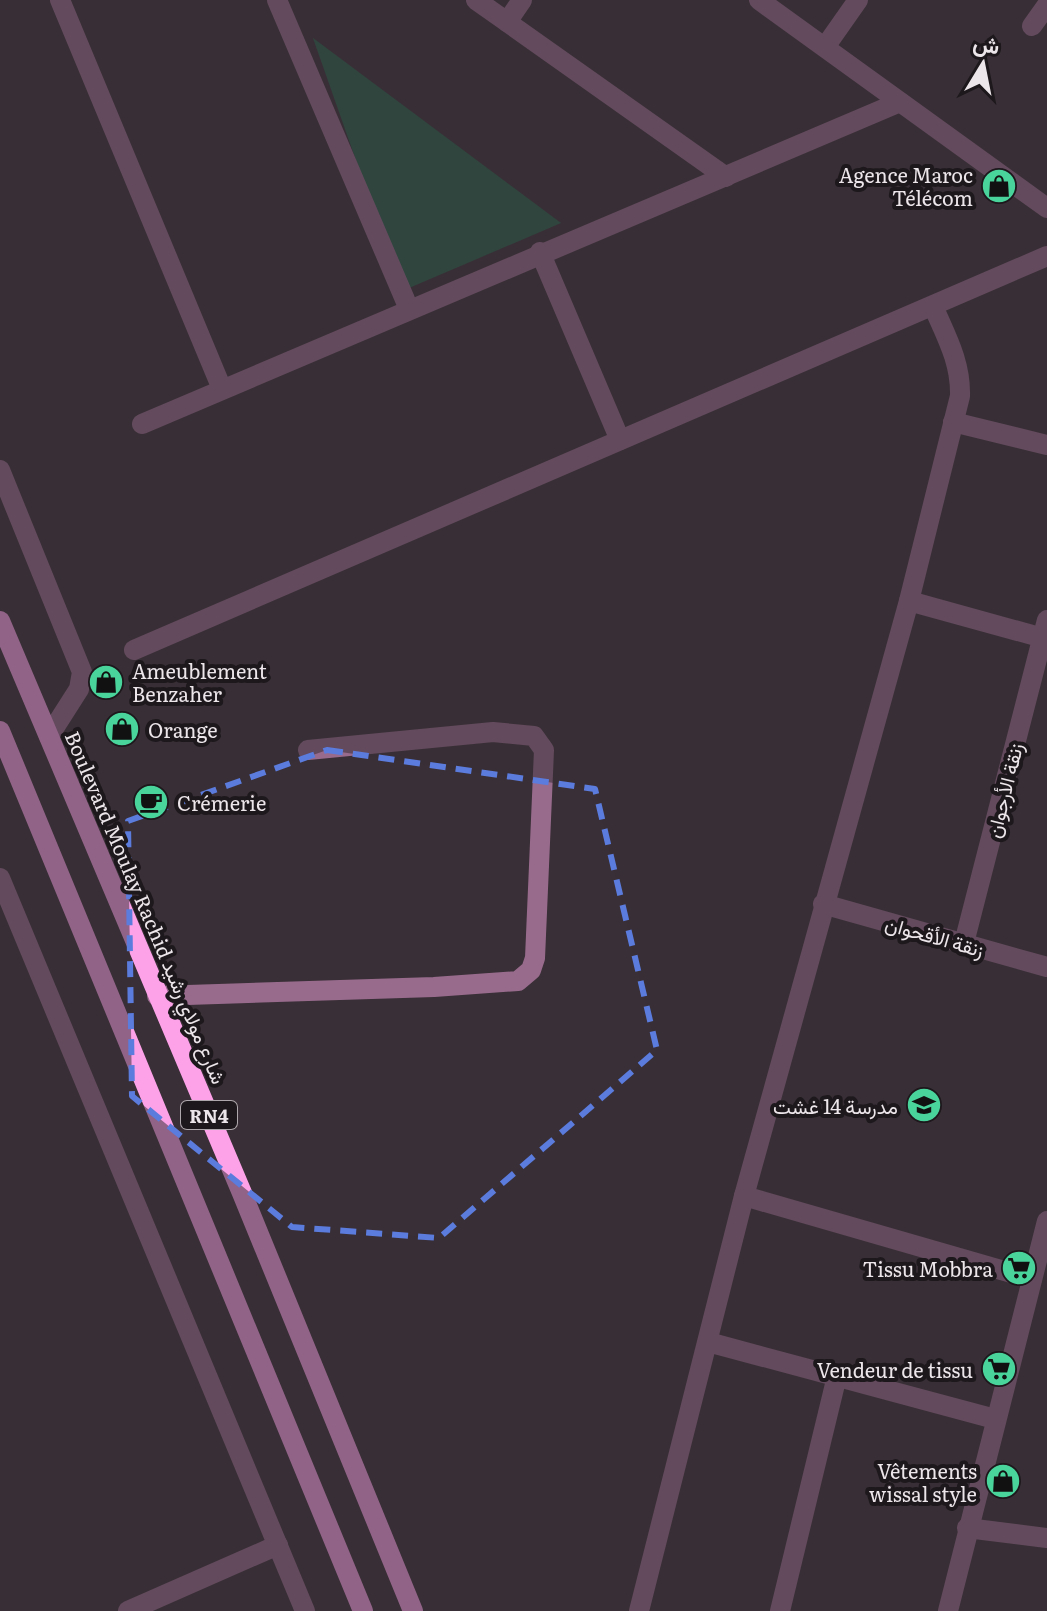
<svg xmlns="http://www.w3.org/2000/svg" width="1047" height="1611" font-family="Literata,Vazirmatn,serif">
<rect width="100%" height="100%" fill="#392f36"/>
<polygon fill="#256148" points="313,38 561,223 402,291"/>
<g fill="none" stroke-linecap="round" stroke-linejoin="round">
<g stroke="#986b8d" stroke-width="20">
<polyline points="60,0 222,389"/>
<polyline points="277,0 409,309"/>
<polyline points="476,0 726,177"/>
<polyline points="759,0 1047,208"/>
<polyline points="507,22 522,0"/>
<polyline points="1032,26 1047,5"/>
<polyline points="825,47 858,0"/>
<polyline points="540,252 620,440"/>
<polyline points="953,422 1047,445"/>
<polyline points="142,424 900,102"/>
<polyline points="0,470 82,672 79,689 49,736"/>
<polyline points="909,601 1047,639"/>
<polyline points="134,650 1047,256"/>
<polyline points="0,878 305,1611"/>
<polyline points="823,904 1047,967"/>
<polyline points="964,943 1047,620"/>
<polyline points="157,996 434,987 518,981 531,970 535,958 544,750 534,736 493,732 308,750"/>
<polyline points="744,1196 1032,1279"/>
<polyline points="708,1342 995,1419"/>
<polyline points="967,1528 1047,1538"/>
<polyline points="128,1611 278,1545"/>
<path d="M639,1611L744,1196L909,601L960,396C961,362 946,336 933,306"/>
<polyline points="780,1611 837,1376"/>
<polyline points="948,1611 1047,1221"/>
</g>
<g stroke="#fda2e9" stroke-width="20">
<polyline points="0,621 242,1193 413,1611"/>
<polyline points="0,731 363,1611"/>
</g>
</g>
<path d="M0 0H1047V1611H0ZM327,750L595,789L657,1050L439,1238L292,1227L132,1096L128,821Z" fill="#392f36" fill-opacity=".55" fill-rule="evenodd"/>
<path fill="none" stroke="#5b7bdd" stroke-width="6" stroke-dasharray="16 10" stroke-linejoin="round" d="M327,750L595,789L657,1050L439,1238L292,1227L132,1096L128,821Z"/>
<defs>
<g id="shop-disc" transform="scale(1.8)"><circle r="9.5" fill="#49d49c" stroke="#1d181c"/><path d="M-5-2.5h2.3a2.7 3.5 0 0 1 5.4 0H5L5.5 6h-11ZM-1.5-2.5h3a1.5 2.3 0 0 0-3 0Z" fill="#111"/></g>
<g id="cafe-disc" transform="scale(1.8)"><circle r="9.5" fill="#49d49c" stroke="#1d181c"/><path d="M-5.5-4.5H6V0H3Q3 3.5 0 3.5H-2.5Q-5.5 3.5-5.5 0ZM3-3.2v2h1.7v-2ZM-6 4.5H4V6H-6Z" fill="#111"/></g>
<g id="school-disc" transform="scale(1.8)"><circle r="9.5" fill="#49d49c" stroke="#1d181c"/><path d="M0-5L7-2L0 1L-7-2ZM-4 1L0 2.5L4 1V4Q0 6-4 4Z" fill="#111"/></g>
<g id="supermarket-disc" transform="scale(1.8)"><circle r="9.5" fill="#49d49c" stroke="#1d181c"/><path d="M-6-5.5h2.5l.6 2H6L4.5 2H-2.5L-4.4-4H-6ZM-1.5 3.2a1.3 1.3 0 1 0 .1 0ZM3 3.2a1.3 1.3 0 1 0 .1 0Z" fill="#111"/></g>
</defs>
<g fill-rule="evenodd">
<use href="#shop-disc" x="999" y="186"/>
<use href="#shop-disc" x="106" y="682"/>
<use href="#shop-disc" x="122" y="729"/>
<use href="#cafe-disc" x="151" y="802"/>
<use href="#school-disc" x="924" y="1105"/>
<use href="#supermarket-disc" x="1019" y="1268"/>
<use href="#supermarket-disc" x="999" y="1369"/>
<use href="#shop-disc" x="1003" y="1481"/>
</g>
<g text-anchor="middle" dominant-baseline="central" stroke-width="8" stroke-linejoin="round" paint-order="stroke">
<rect fill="#1d181c" stroke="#aea8ac" stroke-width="2" x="181" y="1101" width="56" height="28" rx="6"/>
<g font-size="18" font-weight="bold" fill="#ece5ea">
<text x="209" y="1115">RN4</text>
</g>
<g font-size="20" fill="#ece5ea" stroke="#1d181c" text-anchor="end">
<text x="973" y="174">Agence Maroc<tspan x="973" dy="23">Télécom</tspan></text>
<text x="132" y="670" text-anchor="start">Ameublement<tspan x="132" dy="23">Benzaher</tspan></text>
<text x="148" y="729" text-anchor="start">Orange</text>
<text x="177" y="802" text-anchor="start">Crémerie</text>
<text x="898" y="1105">مدرسة 14 غشت</text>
<text x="993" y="1268">Tissu Mobbra</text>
<text x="973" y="1369">Vendeur de tissu</text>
<text x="977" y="1470">Vêtements<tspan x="977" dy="23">wissal style</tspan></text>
</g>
<g font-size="20" fill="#ece5ea" stroke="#1d181c">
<text transform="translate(1003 790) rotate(-76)">زنقة الأرجوان</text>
<text transform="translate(147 907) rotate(67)">Boulevard Moulay Rachid شارع مولاي رشيد</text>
<text transform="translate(935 935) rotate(16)">زنقة الأقحوان</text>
</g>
</g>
<g transform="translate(983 64) rotate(10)" stroke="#1d181c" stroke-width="6" paint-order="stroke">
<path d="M0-6L14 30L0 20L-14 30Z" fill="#ece5ea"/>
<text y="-12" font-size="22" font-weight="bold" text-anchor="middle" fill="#ece5ea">ش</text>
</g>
</svg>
